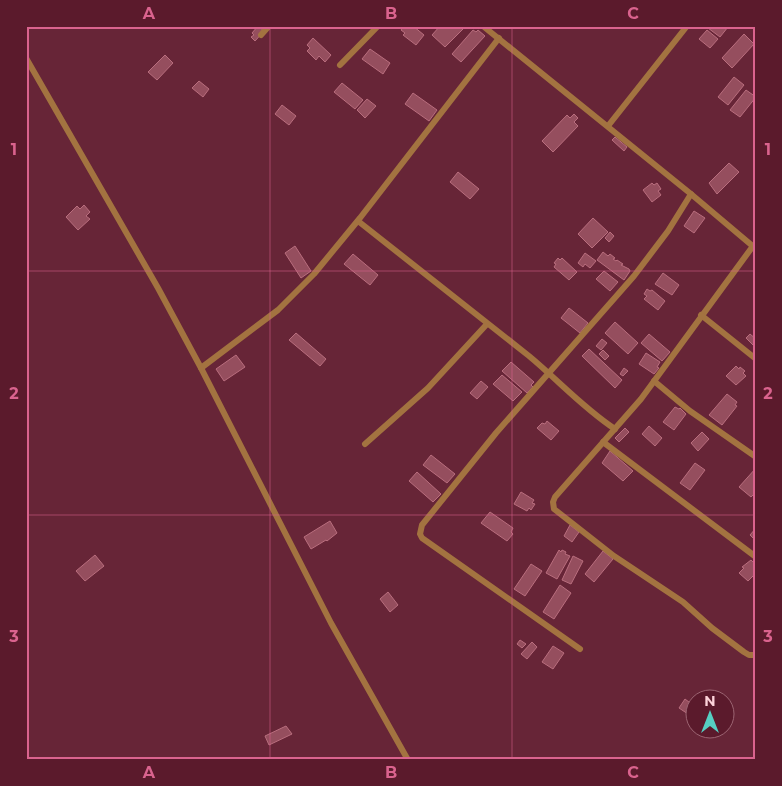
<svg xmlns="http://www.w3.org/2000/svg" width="782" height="786" font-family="Montserrat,sans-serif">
<rect width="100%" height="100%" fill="#672537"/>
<g fill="#954e5e" stroke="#b96e7e">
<polygon points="258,26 264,31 255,41 251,37 254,35 252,33"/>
<polygon points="404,26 409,28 413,26 424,35 416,45 403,35 405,33 401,30"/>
<polygon points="440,26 460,26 463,29 445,47 432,35"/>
<polygon points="710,26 728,26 728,27 720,37 708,28"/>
<polygon points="473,30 476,32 478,30 485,36 461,62 452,54"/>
<polygon points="707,30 718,39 710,48 699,39"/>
<polygon points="744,34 754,44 732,68 722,58"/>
<polygon points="313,38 331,55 325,62 319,56 316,60 307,51 310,48 307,45"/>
<polygon points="370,49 390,63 383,74 362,59"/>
<polygon points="165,55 173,63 157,80 148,72"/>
<polygon points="734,77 744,85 728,105 718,97"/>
<polygon points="199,81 209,89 203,97 192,88"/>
<polygon points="342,83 363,100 355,109 334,92"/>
<polygon points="746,90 756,97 740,117 730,110"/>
<polygon points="413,93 437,110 429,121 405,104"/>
<polygon points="367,99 376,106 365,118 357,110"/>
<polygon points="282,105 296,116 289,125 275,114"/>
<polygon points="574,114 578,118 574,122 578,126 553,152 542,141 567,115 570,118"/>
<polygon points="615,137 627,147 624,151 612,140"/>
<polygon points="729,163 739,172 717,194 709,183"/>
<polygon points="458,172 479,189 470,199 450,182"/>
<polygon points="652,183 654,185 657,183 661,189 658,191 661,195 652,202 643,190"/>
<polygon points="84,205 90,212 86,216 90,219 78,230 66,217 77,206 80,209"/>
<polygon points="694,211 705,218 694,233 684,226"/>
<polygon points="593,218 608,232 592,248 578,234"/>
<polygon points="610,232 614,236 609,242 605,238"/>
<polygon points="295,246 311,271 301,278 285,253"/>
<polygon points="603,252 608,256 610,254 615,258 613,259 616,261 617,260 623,264 621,265 629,269 630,271 624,280 597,260"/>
<polygon points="585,253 596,261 590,268 585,264 583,267 578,263"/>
<polygon points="353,254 378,275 370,285 344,264"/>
<polygon points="558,258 560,260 562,258 577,272 569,280 554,267 556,264 554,263"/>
<polygon points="604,271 618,282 610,291 596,279"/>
<polygon points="663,273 679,285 672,295 655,284"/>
<polygon points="647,289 650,291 652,290 665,301 658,310 644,299 647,296 644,294"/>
<polygon points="569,308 588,323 580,333 561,318"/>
<polygon points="615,322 638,343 628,354 605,333"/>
<polygon points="296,333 326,359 320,366 289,340"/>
<polygon points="649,334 670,352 662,361 641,343"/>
<polygon points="750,334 756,339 756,344 754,346 746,338"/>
<polygon points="602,339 607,343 601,350 596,346"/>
<polygon points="589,349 622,380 615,388 582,356"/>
<polygon points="603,350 609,356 605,360 599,354"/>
<polygon points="646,353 660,362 657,367 659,368 654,374 639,364"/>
<polygon points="236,355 245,367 224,381 216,369"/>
<polygon points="511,362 534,382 531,385 533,387 527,393 502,371"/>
<polygon points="736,366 739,369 740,367 745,371 743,373 746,376 736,385 726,376"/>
<polygon points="624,368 628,371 623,376 620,374"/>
<polygon points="502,375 522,392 513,401 493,384"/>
<polygon points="481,381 488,387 477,399 470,393"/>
<polygon points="727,394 737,402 735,405 737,406 722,425 709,415"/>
<polygon points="675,407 679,409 680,408 686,414 674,430 663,422"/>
<polygon points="547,421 559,431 551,440 537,428 542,423 545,424"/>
<polygon points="649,426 662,438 655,446 642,434"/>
<polygon points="625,428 629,432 619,442 615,438"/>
<polygon points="702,432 709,439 698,451 691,443"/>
<polygon points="610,451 633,471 623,481 602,463"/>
<polygon points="431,455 455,474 447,483 423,465"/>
<polygon points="695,463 705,470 690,490 680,483"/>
<polygon points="756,468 756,492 751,497 739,487"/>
<polygon points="417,472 441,494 433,502 409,481"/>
<polygon points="521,492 534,500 532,503 535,504 531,510 529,508 527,511 514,504"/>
<polygon points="490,512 513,528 511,532 513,534 507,541 481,523"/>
<polygon points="330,521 337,533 327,541 326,540 311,549 304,537"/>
<polygon points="570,525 579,532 572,542 564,536"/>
<polygon points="756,528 756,540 755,540 750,535"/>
<polygon points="559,550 561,552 562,550 566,552 565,554 570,556 557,579 546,573"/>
<polygon points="603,551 613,559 594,582 585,574"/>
<polygon points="95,555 104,566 85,581 76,571"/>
<polygon points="573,556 583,561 571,584 562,580"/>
<polygon points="751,560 756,565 756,573 748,581 739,573 744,568 742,567"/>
<polygon points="531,564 542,571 525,596 514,589"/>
<polygon points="560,585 571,593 554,619 543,612"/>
<polygon points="388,592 398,605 390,612 380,599"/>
<polygon points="520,640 526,644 522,648 517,644"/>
<polygon points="532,642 537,647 527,659 521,654"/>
<polygon points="553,646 564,653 553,669 542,662"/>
<polygon points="685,699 694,706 694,718 679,708"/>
<polygon points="286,726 292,734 269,745 265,736"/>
</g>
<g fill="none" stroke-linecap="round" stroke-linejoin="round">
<g stroke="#a37340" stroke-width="6">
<polyline points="483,26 691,194 755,248"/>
<polyline points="261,35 269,26"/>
<polyline points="26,58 158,288 201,368 331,623 408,760"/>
<polyline points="340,65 378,26"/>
<polyline points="608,126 687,26"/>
<path d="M358,221L529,356C558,380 583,408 615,429"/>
<polyline points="753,246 641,399 555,497 553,502 554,509 614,556 683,602 712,628 744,652 749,655 756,655"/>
<polyline points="701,315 756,359"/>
<polyline points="201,368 278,310 314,274 360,218 499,38"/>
<polyline points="654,381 690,411 756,457"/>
<polyline points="603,442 756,557"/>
<polyline points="365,444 428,388 487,324"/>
<polyline points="580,649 422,538 420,534 422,525 496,433 634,276 668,231 691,194"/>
</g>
</g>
<path fill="none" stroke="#da638e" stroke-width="1" stroke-opacity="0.55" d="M270,26V760M512,26V760M26,271H756M26,515H756"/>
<rect width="782" height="786" fill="none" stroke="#5b1a2c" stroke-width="55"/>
<g transform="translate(710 714)"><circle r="24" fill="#5b1a2c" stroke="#9c6472"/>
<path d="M0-4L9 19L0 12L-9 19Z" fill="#56cec2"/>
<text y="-8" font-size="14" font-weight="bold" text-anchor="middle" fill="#fdd3da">N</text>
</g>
<rect x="28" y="28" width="726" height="730" fill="none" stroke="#da638e" stroke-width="2"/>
<g font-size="16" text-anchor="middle" font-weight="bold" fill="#da638e">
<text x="149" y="19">A</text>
<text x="391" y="19">B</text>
<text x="633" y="19">C</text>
<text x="14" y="155">1</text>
<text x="768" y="155">1</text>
<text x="14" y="399">2</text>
<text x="768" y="399">2</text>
<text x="14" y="642">3</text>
<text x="768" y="642">3</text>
<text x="149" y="778">A</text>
<text x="391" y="778">B</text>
<text x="633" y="778">C</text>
</g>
</svg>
